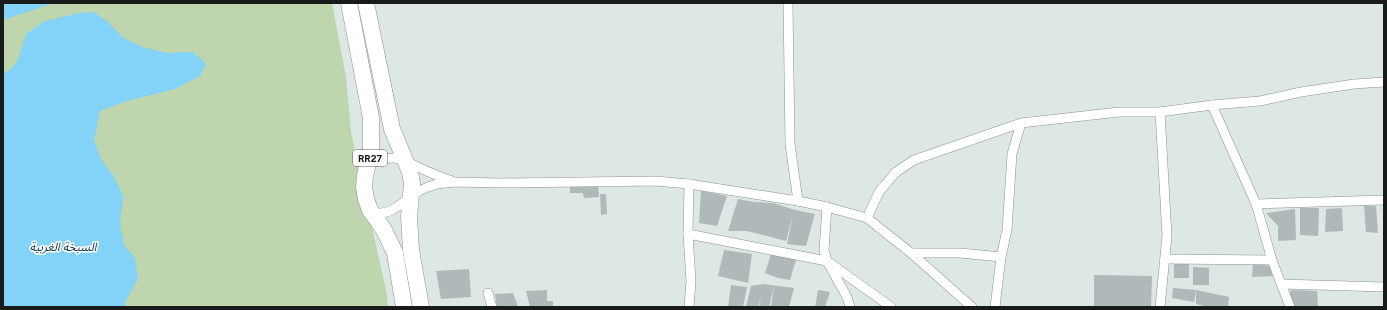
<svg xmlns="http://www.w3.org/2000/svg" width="1387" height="310" font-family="Figtree,'Noto Sans Arabic',sans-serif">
<rect width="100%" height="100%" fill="#dde7e4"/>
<polygon fill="#bfd5ad" points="3,3 332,3 346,77 351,132 387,295 388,307 3,307"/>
<g fill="#83d2f8">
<polygon points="3,3 54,3 3,20"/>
<polygon points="94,12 108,22 122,37 142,47 167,53 193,52 206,64 200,76 175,89 127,101 100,111 94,140 101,159 114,177 123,196 120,224 124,245 135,258 138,278 125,303 125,307 3,307 3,73 8,71 17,62 26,34 45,21 79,13"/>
</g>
<g fill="#afb9ba">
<polygon points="598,183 599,197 584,198 583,193 570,193 570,184"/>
<polygon points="701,191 727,196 717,226 699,223"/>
<polygon points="600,194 606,194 607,214 601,215"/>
<polygon points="738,199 754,202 773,203 795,210 815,214 806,246 787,244 793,214 786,241 747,231 728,231"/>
<polygon points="1364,206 1376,206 1378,233 1366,232"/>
<polygon points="1300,208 1319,208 1318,236 1300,235"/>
<polygon points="1342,208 1343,231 1325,232 1326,209"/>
<polygon points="1295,209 1296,240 1278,241 1278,226 1266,213"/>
<polygon points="724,250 752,254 748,283 718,276"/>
<polygon points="771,254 796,260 790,280 778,278 765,273"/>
<rect x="1174" y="263" width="15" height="15"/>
<polygon points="1253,264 1272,266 1274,276 1252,277"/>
<polygon points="1193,267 1209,268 1209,285 1193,285"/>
<polygon points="469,269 471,297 441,299 436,271"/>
<polygon points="1094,275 1152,276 1151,307 1094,307"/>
<polygon points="763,284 794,288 789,307 771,307 774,286 769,307 759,307 761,296 758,307 746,307 751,286"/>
<polygon points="731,285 747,287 743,307 728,307"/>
<polygon points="1173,288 1196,290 1229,297 1228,307 1208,307 1196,304 1196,290 1194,302 1172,298"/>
<polygon points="547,290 547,301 553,301 553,307 530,307 526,291"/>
<polygon points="818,290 830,292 825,307 815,307"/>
<polygon points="1292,290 1317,291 1318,307 1295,307 1289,293"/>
<polygon points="513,293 518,307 497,307 495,294"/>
</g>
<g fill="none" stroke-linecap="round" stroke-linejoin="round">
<g stroke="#899391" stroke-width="10">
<g id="minor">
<polyline points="788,3 790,144 798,201"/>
<polyline points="1212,105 1256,204 1272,260 1290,307"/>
<path d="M369,165C392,153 401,158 422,169C432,174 442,177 452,181"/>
<polyline points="689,184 688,234 691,281 689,307"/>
<polyline points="1256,204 1384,200"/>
<polyline points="827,207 824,250 827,261 847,297 850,307"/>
<polyline points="373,215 390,211 397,207 419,191 428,187 437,184 455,182 499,183 655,181 689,184 798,201 827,207 867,218 911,253 972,307"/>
<polyline points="867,218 879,192 896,172 914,160 1021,123"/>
<polyline points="688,234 827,261 891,307"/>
<polyline points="911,253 960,253 1001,257"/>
<polyline points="1165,259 1272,260"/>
<polyline points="1281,284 1384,287"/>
<polyline points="488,293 492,307"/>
<polyline points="995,307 1001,257 1007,230 1012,154 1021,123 1119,112 1160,112 1212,105 1260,101 1301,92 1354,84 1384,82"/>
<polyline points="1160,307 1167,236 1160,112"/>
</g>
</g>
<g stroke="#899391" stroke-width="17">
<g id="trunk">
<polyline points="349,3 371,118 371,149 365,176 364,187 366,199 370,210 384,230 395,253 404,307"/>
<polyline points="366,3 392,129 410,172 412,184 409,217 410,233 411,250 421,307"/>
</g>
</g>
<use href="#minor" stroke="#fff" stroke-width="9"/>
<use href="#trunk" stroke="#fff" stroke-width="16"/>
</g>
<g text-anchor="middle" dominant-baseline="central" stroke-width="3" stroke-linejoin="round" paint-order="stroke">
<rect fill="#fff" stroke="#5d5f5f" stroke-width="1" x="353" y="150" width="34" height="16" rx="3"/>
<g font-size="10" font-weight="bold" fill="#181b1a">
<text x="370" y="158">RR27</text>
</g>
<g font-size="12" font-style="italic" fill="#173b4b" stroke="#fff">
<text x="63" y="247">السبخة الغربية</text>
</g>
</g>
<rect width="1387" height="310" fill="none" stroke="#181b1a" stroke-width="8"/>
</svg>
